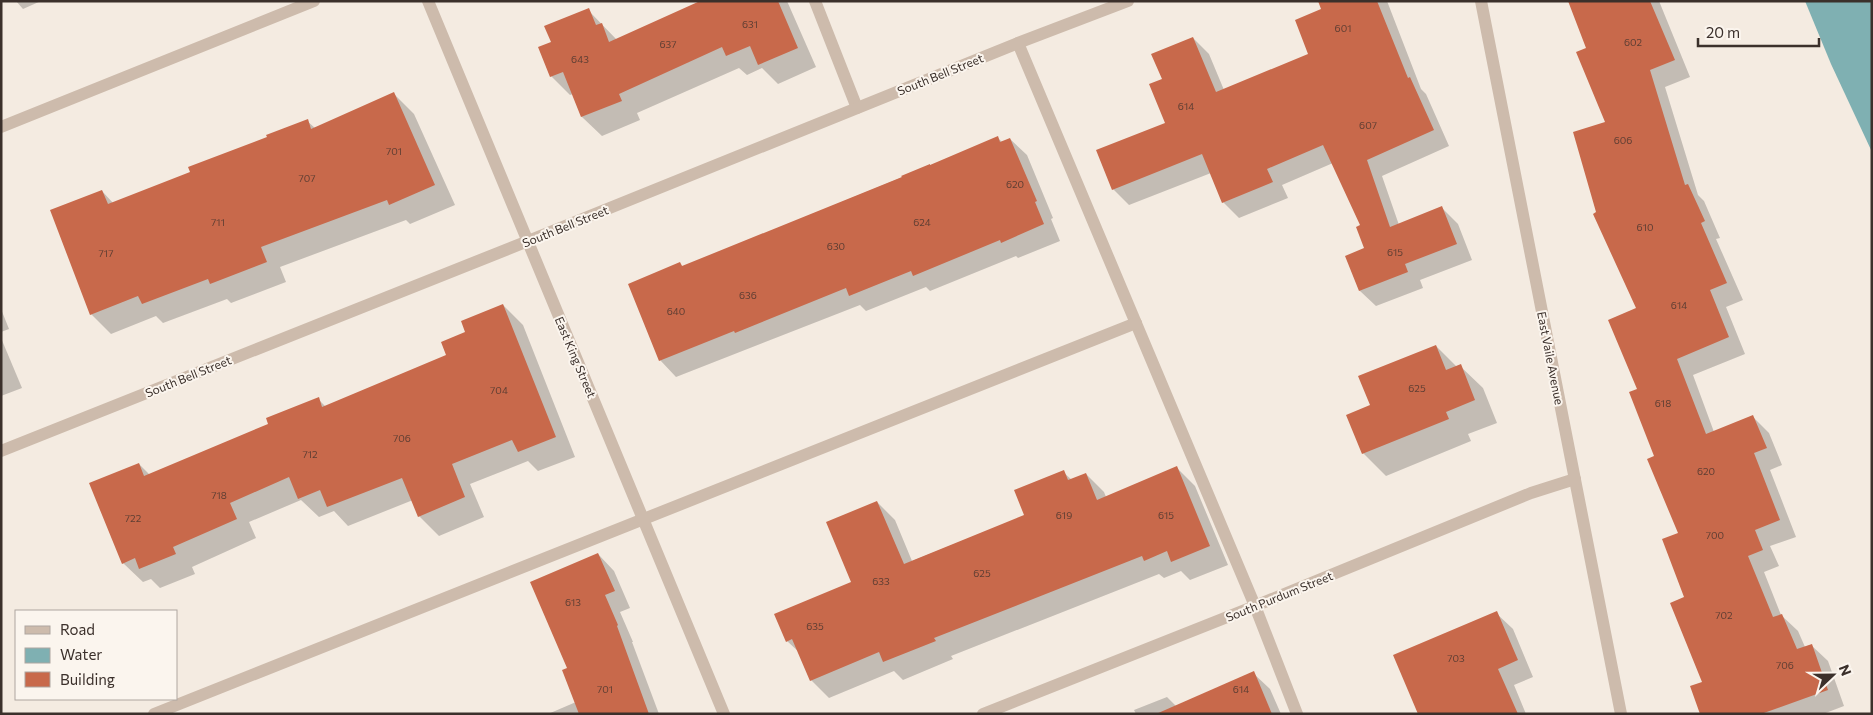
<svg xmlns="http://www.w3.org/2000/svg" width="1873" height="715" font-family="Commissioner,sans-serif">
<rect width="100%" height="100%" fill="#f4ebe1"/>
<polygon fill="#7fb0b2" points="1805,1 1872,1 1872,152 1831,64"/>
<g fill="#0003">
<polygon points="16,1 41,1 23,9"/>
<polygon points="703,1 787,1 816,67 778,84 762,68 747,75 739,68 637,113 640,120 602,136 582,117 573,94 570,95 551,76 552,42 588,10 617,40"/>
<polygon points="1319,1 1387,1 1421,89 1426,94 1449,146 1382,176 1399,225 1442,208 1458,224 1472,260 1420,280 1423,288 1376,306 1360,291 1365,249 1362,226 1333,163 1282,185 1288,198 1239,218 1223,202 1211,173 1129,205 1113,189 1166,124 1163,80 1193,38 1209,54 1224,90 1310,55 1322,10"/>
<polygon points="1570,1 1659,1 1690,77 1665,87 1698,195 1704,201 1720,238 1716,239 1743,300 1726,307 1745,354 1693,375 1714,432 1752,416 1769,433 1782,465 1770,470 1796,537 1770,546 1779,566 1764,572 1781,615 1798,631 1805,647 1811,645 1828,661 1844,706 1823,714 1701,714 1704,683 1686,598 1680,534 1655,457 1638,390 1637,308 1606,123 1587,49"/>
<polygon points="394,94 414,114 455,205 410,224 406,220 280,267 286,282 231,303 227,299 163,323 156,316 111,334 91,314 102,191 113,203 191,173 307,121 315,128"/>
<polygon points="998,138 1002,142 1010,139 1027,155 1053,218 1051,219 1060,241 1018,258 1016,256 930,291 926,287 866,311 860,305 676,377 660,360 680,264 683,267"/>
<polygon points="503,305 523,325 575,457 538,471 528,461 470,484 484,517 439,536 419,516 413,500 348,526 334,511 319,517 301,500 249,522 256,538 192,567 195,574 160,588 151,579 143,582 123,563 139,464 150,475 270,425 318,399 326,407 447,356 467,333"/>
<polygon points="1,309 9,329 1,332"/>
<polygon points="1,338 22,388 1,396"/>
<polygon points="1436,346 1457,367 1460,366 1483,388 1497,423 1468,434 1471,441 1386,476 1363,453 1372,405"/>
<polygon points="1177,468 1195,486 1228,565 1190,580 1181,571 1164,578 1159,574 951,656 953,659 903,680 894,671 829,698 811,680 800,653 787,641 852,583 877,502 895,520 912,561 1025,516 1063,472 1072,480 1086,474 1104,492 1106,497"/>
<polygon points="598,554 614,571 630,608 620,612 633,642 632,642 659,714 548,714 576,702 569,669"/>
<polygon points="1496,613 1513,629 1533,677 1514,685 1526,714 1452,714"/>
<polygon points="1253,673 1270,689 1281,714 1136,714 1134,710 1167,697 1176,706"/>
</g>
<g fill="#c8694b">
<polygon points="700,1 778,1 798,48 758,65 750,46 726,56 722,47 619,94 622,101 581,117 563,72 550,77 538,47 551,42 544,26 589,8 596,25 602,23 609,42"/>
<polygon points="1318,1 1377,1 1408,78 1410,77 1434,130 1367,160 1390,227 1442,206 1457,244 1405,264 1408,272 1359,291 1345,256 1364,248 1356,227 1360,225 1323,145 1267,169 1273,182 1222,203 1202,154 1112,190 1096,150 1165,123 1149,84 1162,79 1151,54 1193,37 1216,92 1308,54 1295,20 1321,9"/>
<polygon points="1568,1 1650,1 1675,60 1650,70 1685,185 1688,184 1705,221 1701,223 1727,283 1710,290 1729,337 1677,359 1706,434 1753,415 1767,448 1754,453 1780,520 1755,530 1763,550 1748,556 1773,617 1782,614 1797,649 1812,644 1828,690 1761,714 1700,714 1690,686 1702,682 1670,603 1684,597 1662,539 1678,533 1647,459 1654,456 1629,392 1637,389 1608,320 1636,308 1593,214 1596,212 1573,132 1605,122 1576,52 1586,48"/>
<polygon points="394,92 435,185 389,205 387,200 261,247 267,262 210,284 208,279 142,304 138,296 90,315 50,210 102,190 108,204 190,172 188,167 267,137 266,135 308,119 311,129"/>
<polygon points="998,136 1000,142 1010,138 1037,201 1035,202 1044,224 1001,243 1000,240 913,276 911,271 849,296 846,288 735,333 734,331 659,361 628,284 680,262 682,266 902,177 901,176 930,164 930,165"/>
<polygon points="503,304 556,437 518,452 512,440 452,464 465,497 418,517 402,478 327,507 320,490 298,499 289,477 230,503 237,519 173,547 176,554 139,569 135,558 122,564 89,483 139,463 144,476 268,424 266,418 319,397 322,407 446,355 441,342 465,332 461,321"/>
<polygon points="1436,345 1446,370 1461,364 1475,400 1446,412 1449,419 1362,454 1346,415 1370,405 1358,376"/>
<polygon points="1177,466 1210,546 1171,562 1167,551 1144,561 1142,556 934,638 936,641 883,662 879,652 810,681 792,639 786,642 774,614 851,582 826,522 877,501 904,564 1024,515 1014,490 1064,470 1068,480 1086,473 1097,500"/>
<polygon points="598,553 615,591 605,595 618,625 617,626 649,714 579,714 562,670 567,668 530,582"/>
<polygon points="1497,611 1518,660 1498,669 1518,714 1418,714 1393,655"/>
<polygon points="1254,671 1272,714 1156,714"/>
</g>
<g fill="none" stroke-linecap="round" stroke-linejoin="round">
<g stroke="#cdbbac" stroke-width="12">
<polyline points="815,1 857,108"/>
<polyline points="1018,43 1255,606 1297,714"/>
<polyline points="1,127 314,1"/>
<polyline points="154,714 1136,323"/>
</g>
<g stroke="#cdbbac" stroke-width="12">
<polyline points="428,1 724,714"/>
<polyline points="1,451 528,241 1018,43 1128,1"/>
<polyline points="983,714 1255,606 1531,493 1575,479"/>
</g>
<polyline stroke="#cdbbac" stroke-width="12" points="1481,1 1621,714"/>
</g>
<g text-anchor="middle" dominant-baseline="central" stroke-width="4" stroke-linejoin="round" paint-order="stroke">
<g font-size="10" fill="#5e3e33">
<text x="750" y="24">631</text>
<text x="1343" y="28">601</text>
<text x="1633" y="42">602</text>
<text x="668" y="44">637</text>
<text x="580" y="59">643</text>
<text x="1186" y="106">614</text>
<text x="1368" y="125">607</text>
<text x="1623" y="140">606</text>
<text x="394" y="151">701</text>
<text x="307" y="178">707</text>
<text x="1015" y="184">620</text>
<text x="218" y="222">711</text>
<text x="922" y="222">624</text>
<text x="1645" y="227">610</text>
<text x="836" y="246">630</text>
<text x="1395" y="252">615</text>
<text x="106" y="253">717</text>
<text x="748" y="295">636</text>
<text x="1679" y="305">614</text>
<text x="676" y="311">640</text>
<text x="1417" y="388">625</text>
<text x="499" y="390">704</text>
<text x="1663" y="403">618</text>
<text x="402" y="438">706</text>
<text x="310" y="454">712</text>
<text x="1706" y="471">620</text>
<text x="219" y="495">718</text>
<text x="1064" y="515">619</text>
<text x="1166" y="515">615</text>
<text x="133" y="518">722</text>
<text x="1715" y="535">700</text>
<text x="982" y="573">625</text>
<text x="881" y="581">633</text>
<text x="573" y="602">613</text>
<text x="1724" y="615">702</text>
<text x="815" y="626">635</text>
<text x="1456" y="658">703</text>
<text x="1785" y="665">706</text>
<text x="605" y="689">701</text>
<text x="1241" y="689">614</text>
</g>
<g font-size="12" fill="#3b302b" stroke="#fbf5ee">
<text transform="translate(940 74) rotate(-22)">South Bell Street</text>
<text transform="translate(565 226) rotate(-22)">South Bell Street</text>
<text transform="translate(576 357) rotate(67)">East King Street</text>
<text transform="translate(1551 358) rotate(79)">East Vaile Avenue</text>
<text transform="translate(188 376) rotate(-22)">South Bell Street</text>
<text transform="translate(1279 596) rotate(-22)">South Purdum Street</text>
</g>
</g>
<rect width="1873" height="715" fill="none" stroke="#3b302b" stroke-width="5"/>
<rect x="15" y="610" width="162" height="90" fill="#fbf5ee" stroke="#aea6a0"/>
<rect x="25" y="626" width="25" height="8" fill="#cdbbac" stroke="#aea6a0"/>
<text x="60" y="635" font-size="15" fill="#3b302b">Road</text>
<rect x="25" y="648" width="25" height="15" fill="#7fb0b2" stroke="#aea6a0"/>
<text x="60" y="660" font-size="15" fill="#3b302b">Water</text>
<rect x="25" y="672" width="25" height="15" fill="#c8694b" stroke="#aea6a0"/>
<text x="60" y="685" font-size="15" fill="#3b302b">Building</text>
<g transform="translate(1833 675) rotate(68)" stroke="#fbf5ee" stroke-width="4" paint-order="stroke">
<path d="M0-4L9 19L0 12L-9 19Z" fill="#3b302b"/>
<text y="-8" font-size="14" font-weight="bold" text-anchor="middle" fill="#3b302b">N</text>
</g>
<path d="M1698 38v8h121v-8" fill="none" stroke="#3b302b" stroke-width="2.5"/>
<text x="1706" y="38" font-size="15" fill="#3b302b" stroke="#fbf5ee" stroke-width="4" paint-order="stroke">20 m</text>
</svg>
